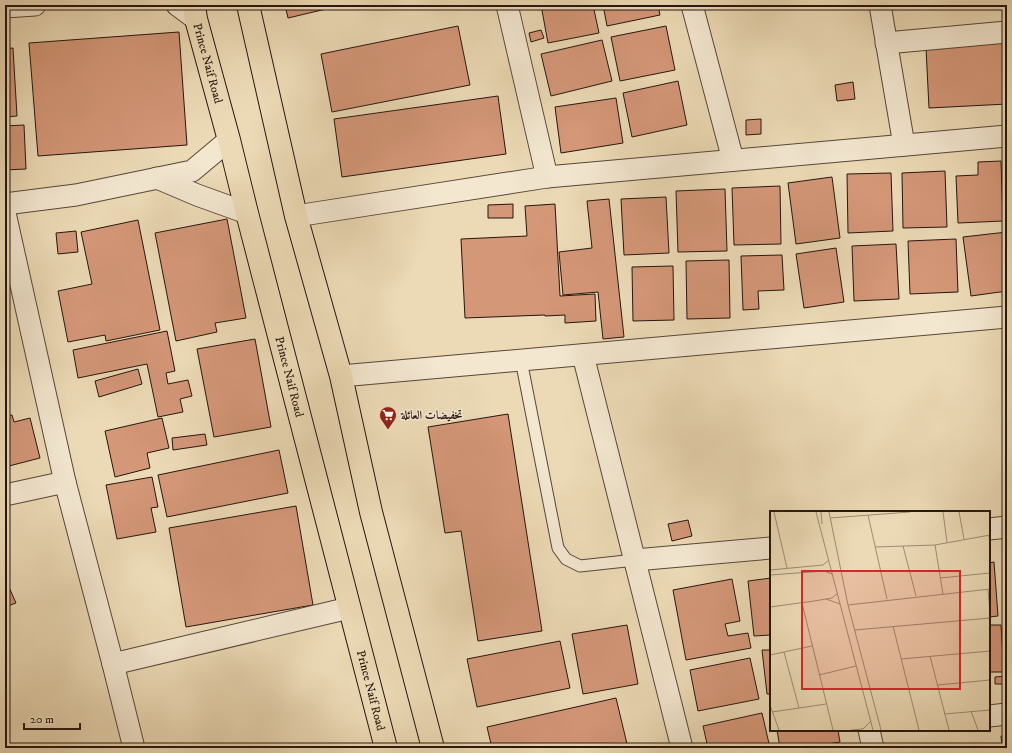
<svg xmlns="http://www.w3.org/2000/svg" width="1012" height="753" font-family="'IM FELL DW Pica',Amiri,serif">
<rect width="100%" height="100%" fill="#ecdab6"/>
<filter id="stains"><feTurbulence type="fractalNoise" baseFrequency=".005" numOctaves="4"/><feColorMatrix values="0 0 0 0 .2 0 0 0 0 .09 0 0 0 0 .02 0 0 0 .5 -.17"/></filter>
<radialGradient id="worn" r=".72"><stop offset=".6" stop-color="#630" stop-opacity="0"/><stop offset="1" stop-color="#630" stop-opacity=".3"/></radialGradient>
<g fill="#d49778" stroke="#25160e">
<polygon points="285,5 343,5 288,18"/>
<polygon points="541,5 593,5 599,33 548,43"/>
<polygon points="603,5 658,5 660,15 607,26"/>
<polygon points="458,26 470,85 332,112 321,54"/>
<polygon points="666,26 675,70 620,81 611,37"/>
<polygon points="541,30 544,38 531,42 529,33"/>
<polygon points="179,32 187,145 38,156 29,43"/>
<polygon points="602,40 612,81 551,96 541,54"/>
<polygon points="1007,43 1007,104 929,108 926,48"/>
<polygon points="13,48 17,116 5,117 5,49"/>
<polygon points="678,81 687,125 632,137 623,93"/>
<polygon points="853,82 855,99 837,101 835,85"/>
<polygon points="498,96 506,154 342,177 334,119"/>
<polygon points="616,98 623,143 561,153 555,107"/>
<polygon points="761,119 761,134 746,135 746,120"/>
<polygon points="24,125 26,169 5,170 5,126"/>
<polygon points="1001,161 1003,221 958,223 956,176 978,175 978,162"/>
<polygon points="945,171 947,227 903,228 902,173"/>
<polygon points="891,173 893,231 848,233 847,174"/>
<polygon points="832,177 840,238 796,244 788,183"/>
<polygon points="780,186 781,244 734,245 732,188"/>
<polygon points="725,189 727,251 678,252 676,191"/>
<polygon points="666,197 669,253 624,255 621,199"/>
<polygon points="609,199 624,337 603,339 598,292 563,295 559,252 592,248 587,201"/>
<polygon points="513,204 513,218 488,218 488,205"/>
<polygon points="555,204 560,296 595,294 596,321 565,323 565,315 545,316 545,315 465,318 461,239 527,236 525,206"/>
<polygon points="227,219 246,318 215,323 217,332 176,341 155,233"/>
<polygon points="138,220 160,330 106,341 105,335 68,342 58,291 92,284 81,232"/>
<polygon points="76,231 78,252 58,254 56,233"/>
<polygon points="1007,232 1007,291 971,296 963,237"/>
<polygon points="956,239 958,292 910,294 908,241"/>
<polygon points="896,244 899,299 854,301 852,246"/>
<polygon points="836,248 844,302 804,308 796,254"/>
<polygon points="782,255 784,290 758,291 759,309 743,310 741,256"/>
<polygon points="729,260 730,318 687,319 686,261"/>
<polygon points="673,266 674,320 633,321 632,267"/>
<polygon points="167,331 175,371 166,373 168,384 188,380 192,396 180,399 183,412 158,417 147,364 78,378 73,350"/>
<polygon points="255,339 271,427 214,437 197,349"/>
<polygon points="138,369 142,384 99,397 95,381"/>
<polygon points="508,414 542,631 478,641 461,531 445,533 428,427"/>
<polygon points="12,415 14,422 30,418 40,458 5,467 5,416"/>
<polygon points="162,418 169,448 147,453 150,468 115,477 105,431"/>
<polygon points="205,434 207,445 173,450 172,438"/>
<polygon points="279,450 288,493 167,517 158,475"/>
<polygon points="152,477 158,507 151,508 156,532 117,539 106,485"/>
<polygon points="296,506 313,605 186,627 169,528"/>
<polygon points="688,520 692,536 672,541 668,524"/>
<polygon points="994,562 998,616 989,617 989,563"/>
<polygon points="771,578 771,635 754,636 748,581"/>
<polygon points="732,579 740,621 725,624 728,636 748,633 751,648 686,660 673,590"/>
<polygon points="8,585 16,603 5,607 5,586"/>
<polygon points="627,625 638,684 583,694 572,634"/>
<polygon points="989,625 1001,625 1004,672 989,672"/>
<polygon points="560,641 570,688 477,707 467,659"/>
<polygon points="762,650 771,650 771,694 767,694"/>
<polygon points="750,658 759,699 698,711 690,670"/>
<polygon points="1007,676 1007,684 995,684 995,677"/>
<polygon points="616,698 628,748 492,748 487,727"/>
<polygon points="762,713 770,748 708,748 703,726"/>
<polygon points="777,730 838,730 840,742 803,748 780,748"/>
<polygon points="1007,735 1007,747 1002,747 1001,736"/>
</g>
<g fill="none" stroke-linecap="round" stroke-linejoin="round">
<g stroke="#574738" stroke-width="13">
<polyline id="service" points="521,360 558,548 566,559 580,566 635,560"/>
</g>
<g stroke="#574738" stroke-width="23">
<g id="minor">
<polyline points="177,5 196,19"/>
<polyline points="507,5 547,177"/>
<polyline points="692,5 733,160"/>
<polyline points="880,5 904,145"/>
<polyline points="5,7 35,5"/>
<polyline points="886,43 1007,32"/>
<polyline points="157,178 197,195 247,213"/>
<polyline points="5,204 76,195 192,171 229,140"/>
<polyline points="5,213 65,482 113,664 134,748"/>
<polyline points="296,216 547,177 1007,136"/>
<polyline points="583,355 682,748"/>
<polyline points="341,376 1007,317"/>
<polyline points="5,495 65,482"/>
<polyline points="989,529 1007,527"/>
<polyline points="635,560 771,548"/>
<polyline points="113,664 349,608"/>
<polyline points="989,716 1007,714"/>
<polyline points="869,730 873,748"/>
</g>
</g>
<g stroke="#25160e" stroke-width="24">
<g id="primary">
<path id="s1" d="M194,5L196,19L229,140L247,213L386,748"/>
<polyline points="248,5 296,216 341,376 371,512 433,748"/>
</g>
</g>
<use href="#service" stroke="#f3e7d0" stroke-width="11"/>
<use href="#minor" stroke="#f3e7d0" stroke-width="21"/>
<use href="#primary" stroke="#ecdab6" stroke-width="22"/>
</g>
<defs>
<g id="supermarket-pin" transform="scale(0.9)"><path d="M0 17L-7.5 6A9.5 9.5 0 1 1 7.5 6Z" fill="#8f2418" stroke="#f3e7d0"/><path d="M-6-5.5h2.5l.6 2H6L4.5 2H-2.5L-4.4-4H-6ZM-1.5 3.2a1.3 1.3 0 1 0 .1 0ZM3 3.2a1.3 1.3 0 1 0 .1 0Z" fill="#fff"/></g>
</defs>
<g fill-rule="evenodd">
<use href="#supermarket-pin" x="388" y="415"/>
</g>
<g text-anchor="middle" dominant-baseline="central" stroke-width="3" stroke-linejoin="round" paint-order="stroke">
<g font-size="12" fill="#25160e" stroke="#f3e7d0">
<text stroke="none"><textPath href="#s1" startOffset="60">Prince Naif Road</textPath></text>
<text stroke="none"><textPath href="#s1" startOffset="384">Prince Naif Road</textPath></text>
<text stroke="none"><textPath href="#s1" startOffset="708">Prince Naif Road</textPath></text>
</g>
<g font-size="12" font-weight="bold" fill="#25160e" stroke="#f3e7d0" text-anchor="start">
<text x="401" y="415">تخفيضات العائلة</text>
</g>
</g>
<g transform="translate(770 511)">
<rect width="220" height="220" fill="#ecdab6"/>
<path fill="none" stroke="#9c8c73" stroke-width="1" d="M4,1L17,57M46,1L103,219M51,1L52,13M59,1L78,94L111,219M173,1L177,31M189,1L194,28M98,4L117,88M60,7L140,1M219,24L220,37M165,34L173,83M133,35L146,85M105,36L165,34L220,24M0,59L53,54L59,49M0,64L54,60L62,63M170,67L220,62M218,79L220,101M56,88L70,93M32,92L63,219M78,94L220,78M0,96L44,90L62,87L68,82M123,115L149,219M85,119L220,107M14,141L29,197M0,144L42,135M160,145L179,219M131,148L220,140M49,164L86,155M168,174L220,169M0,194L9,219M201,200L208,219M2,201L56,193M175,203L220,199M81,219L93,218L101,210"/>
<path fill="#d62828" fill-opacity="0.15" stroke="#d62828" stroke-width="2" d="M32,60H190V178H32Z"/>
<rect width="220" height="220" fill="none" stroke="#25160e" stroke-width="2"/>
</g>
<rect width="1012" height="753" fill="none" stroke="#ecdab6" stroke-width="20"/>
<rect x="6" y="6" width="1000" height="741" fill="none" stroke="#25160e" stroke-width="2"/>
<rect x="10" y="10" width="992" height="733" fill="none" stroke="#25160e"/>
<path d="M24 723v6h56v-6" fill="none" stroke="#25160e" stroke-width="2"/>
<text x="30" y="723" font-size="12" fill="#25160e" stroke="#f3e7d0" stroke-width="3" paint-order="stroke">20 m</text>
<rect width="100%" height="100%" filter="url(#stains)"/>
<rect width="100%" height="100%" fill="url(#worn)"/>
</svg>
